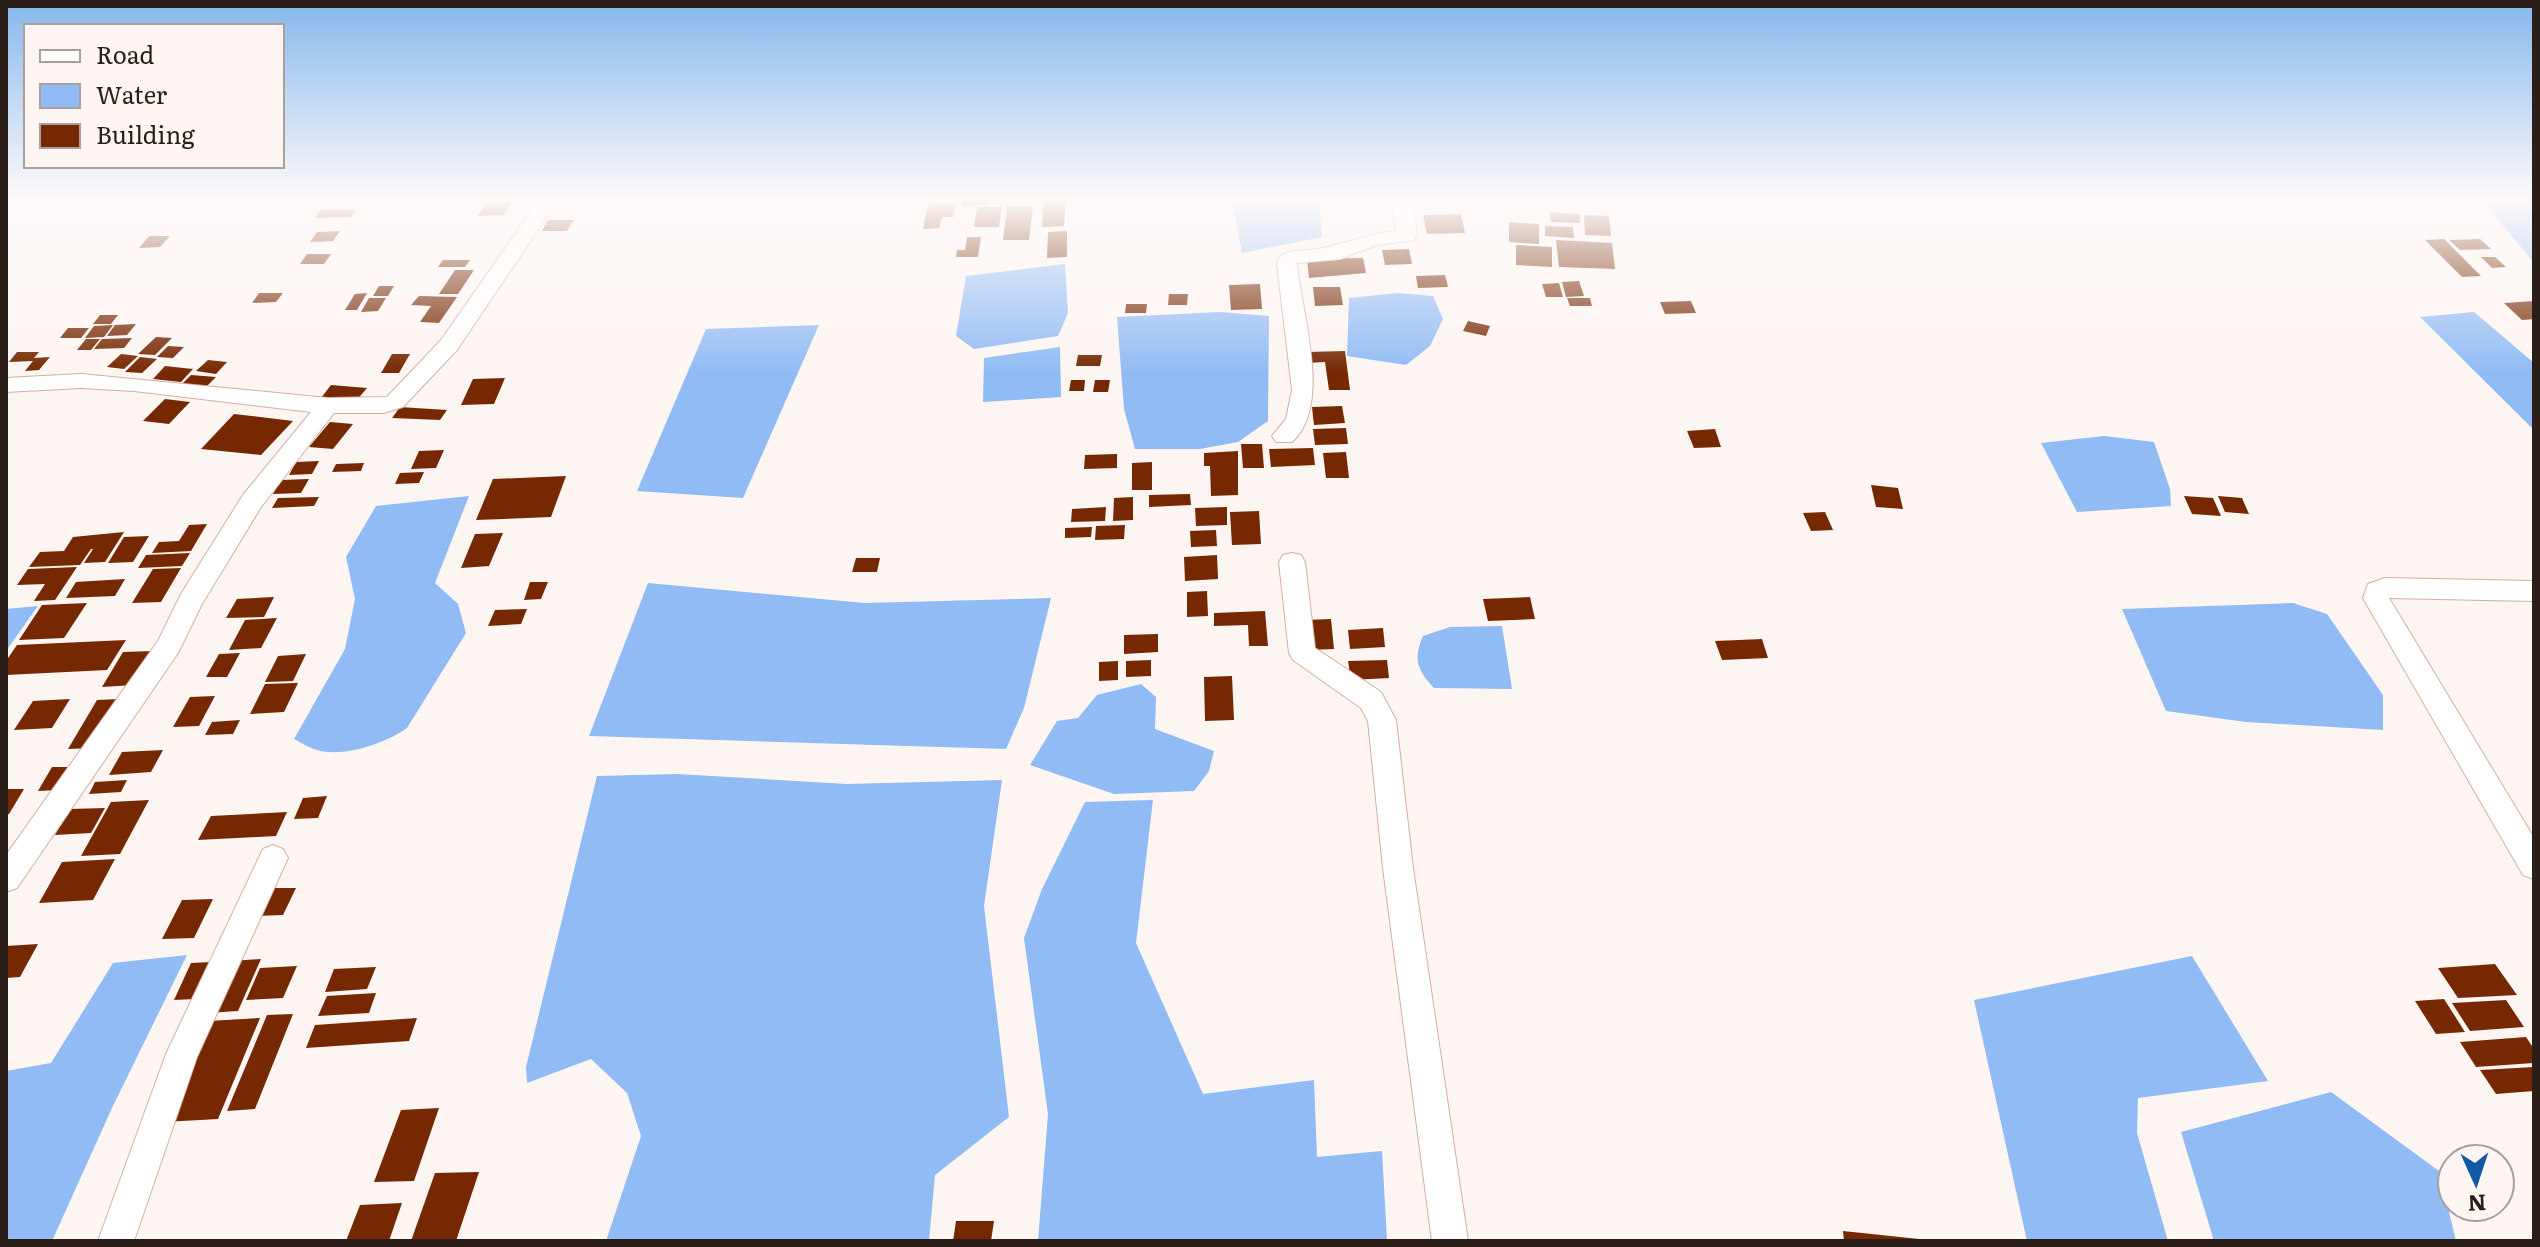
<svg xmlns="http://www.w3.org/2000/svg" width="2540" height="1247" font-family="Literata,serif">
<rect width="100%" height="100%" fill="#fdf5f2"/>
<g fill="#90bbf4">
<polygon points="1232,200 1319,200 1322,237 1242,253"/>
<polygon points="2482,200 2534,200 2534,263"/>
<polygon points="1065,264 1068,313 1058,336 974,349 956,336 966,276"/>
<polygon points="1398,293 1433,296 1443,319 1430,346 1406,365 1347,356 1349,298"/>
<polygon points="1220,312 1269,316 1268,421 1238,442 1200,449 1135,449 1124,409 1117,317"/>
<polygon points="2474,312 2534,363 2534,430 2420,317"/>
<polygon points="819,325 743,498 637,491 706,329"/>
<polygon points="1060,347 1061,397 983,402 984,358"/>
<polygon points="2104,436 2154,442 2170,489 2171,506 2077,512 2041,443"/>
<path d="M469,496L435,583L458,604L466,633L407,728C386,743 343,758 317,750C309,748 302,743 294,739L345,649L355,599L346,557L376,506Z"/>
<polygon points="648,583 864,603 1051,598 1024,708 1006,749 589,736"/>
<polygon points="2293,603 2327,614 2383,695 2383,730 2246,722 2166,711 2122,609"/>
<polygon points="38,606 6,651 6,609"/>
<path d="M1502,626L1512,689L1434,688C1417,670 1413,659 1423,636L1450,627Z"/>
<polygon points="1141,684 1156,697 1155,729 1214,751 1209,771 1194,791 1114,794 1030,765 1057,721 1078,718 1097,695"/>
<polygon points="677,774 847,784 1002,780 984,906 1009,1117 935,1175 929,1241 606,1241 641,1136 627,1093 591,1059 527,1083 526,1067 597,776"/>
<polygon points="1153,800 1136,943 1203,1094 1314,1080 1317,1157 1382,1151 1387,1240 1038,1241 1048,1114 1024,938 1042,889 1085,802"/>
<polygon points="187,955 112,1108 52,1241 6,1241 6,1071 51,1063 113,963"/>
<polygon points="2192,956 2268,1081 2138,1098 2137,1133 2168,1241 2027,1241 1974,1000"/>
<polygon points="2331,1092 2439,1171 2456,1241 2214,1241 2181,1132"/>
</g>
<g fill="#752802">
<polygon points="962,200 988,200 988,205 961,206"/>
<polygon points="1044,200 1066,200 1064,226 1042,227"/>
<polygon points="511,202 504,215 478,216 486,203"/>
<polygon points="956,203 953,217 942,217 939,228 923,229 928,204"/>
<polygon points="1007,206 1033,206 1029,240 1003,240"/>
<polygon points="977,207 1002,207 999,227 974,227"/>
<polygon points="320,210 356,210 351,217 315,218"/>
<polygon points="1550,212 1580,214 1580,223 1551,222"/>
<polygon points="1461,214 1465,233 1427,234 1423,215"/>
<polygon points="1584,215 1609,216 1611,236 1585,235"/>
<polygon points="548,220 574,220 567,231 542,231"/>
<polygon points="1509,222 1539,224 1539,244 1509,242"/>
<polygon points="1545,226 1573,227 1574,238 1545,236"/>
<polygon points="340,231 333,241 310,242 317,232"/>
<polygon points="1067,231 1067,257 1047,258 1048,232"/>
<polygon points="149,236 170,236 160,247 139,248"/>
<polygon points="967,237 981,237 978,257 956,257 957,250 965,250"/>
<polygon points="2444,239 2481,276 2462,277 2425,240"/>
<polygon points="2480,239 2491,249 2460,250 2449,240"/>
<polygon points="1556,240 1612,243 1615,269 1559,267"/>
<polygon points="1516,245 1552,247 1552,267 1516,265"/>
<polygon points="1409,249 1412,264 1385,265 1382,250"/>
<polygon points="307,254 331,254 324,264 300,264"/>
<polygon points="2481,257 2495,257 2506,267 2492,268"/>
<polygon points="1363,258 1366,273 1309,278 1307,259"/>
<polygon points="443,260 470,260 465,267 438,267"/>
<polygon points="455,270 474,270 458,294 439,294"/>
<polygon points="1445,275 1448,287 1418,288 1416,276"/>
<polygon points="1579,281 1584,296 1566,297 1562,282"/>
<polygon points="1559,283 1563,297 1546,297 1542,284"/>
<polygon points="1260,284 1262,309 1231,310 1229,285"/>
<polygon points="379,286 394,286 388,296 373,296"/>
<polygon points="1313,287 1340,287 1343,305 1315,306"/>
<polygon points="259,293 283,293 276,302 252,303"/>
<polygon points="367,293 357,310 345,310 355,294"/>
<polygon points="1169,294 1188,294 1187,305 1168,305"/>
<polygon points="419,296 457,297 439,323 420,322 431,306 411,305"/>
<polygon points="369,298 386,298 378,311 361,312"/>
<polygon points="1567,298 1590,298 1592,306 1570,306"/>
<polygon points="1691,301 1696,313 1665,314 1660,302"/>
<polygon points="2534,301 2534,319 2522,320 2504,303"/>
<polygon points="1126,304 1147,304 1146,313 1125,313"/>
<polygon points="100,315 118,315 111,324 93,324"/>
<polygon points="1468,321 1490,326 1486,336 1463,331"/>
<polygon points="136,324 127,335 107,336 115,325"/>
<polygon points="113,325 104,337 85,338 94,326"/>
<polygon points="68,328 89,328 81,338 60,338"/>
<polygon points="156,337 172,338 155,355 138,354"/>
<polygon points="132,338 124,348 94,349 102,339"/>
<polygon points="86,339 100,339 91,350 77,350"/>
<polygon points="168,346 184,347 173,358 157,357"/>
<polygon points="1345,351 1350,390 1329,390 1325,362 1307,363 1306,352"/>
<polygon points="17,352 39,352 34,358 50,357 39,370 25,371 33,361 9,362"/>
<polygon points="121,354 138,356 124,369 107,367"/>
<polygon points="392,354 410,354 399,373 381,373"/>
<polygon points="1078,355 1102,355 1100,366 1076,366"/>
<polygon points="140,357 157,359 142,373 125,372"/>
<polygon points="208,360 227,362 216,374 196,371"/>
<polygon points="165,366 193,369 181,382 153,379"/>
<polygon points="191,375 216,377 205,388 181,385"/>
<polygon points="505,378 494,404 461,405 473,379"/>
<polygon points="1071,380 1085,380 1084,391 1069,391"/>
<polygon points="1095,380 1110,380 1108,392 1093,392"/>
<polygon points="331,385 367,388 357,400 321,398"/>
<polygon points="165,399 190,402 169,424 143,421"/>
<polygon points="1342,406 1345,423 1314,425 1312,407"/>
<polygon points="400,407 447,410 440,420 392,418"/>
<polygon points="234,414 293,421 261,455 201,449"/>
<polygon points="330,422 353,424 333,449 309,447"/>
<polygon points="1346,428 1348,444 1315,445 1313,429"/>
<polygon points="1715,429 1721,447 1694,448 1687,431"/>
<polygon points="1241,444 1262,444 1264,468 1243,468"/>
<polygon points="1313,448 1315,465 1271,467 1269,449"/>
<polygon points="444,450 436,468 411,469 419,451"/>
<polygon points="1238,451 1238,495 1211,496 1210,466 1204,466 1204,453"/>
<polygon points="1346,452 1349,478 1326,478 1323,453"/>
<polygon points="1117,454 1117,468 1084,469 1085,455"/>
<polygon points="319,461 312,474 289,475 296,462"/>
<polygon points="1152,462 1152,490 1132,490 1132,463"/>
<polygon points="364,463 361,471 332,472 336,464"/>
<polygon points="424,472 419,483 395,484 400,473"/>
<polygon points="566,476 551,517 476,520 493,479"/>
<polygon points="309,479 301,493 273,494 281,480"/>
<polygon points="1871,485 1898,488 1903,509 1876,507"/>
<polygon points="1190,494 1191,505 1149,507 1149,495"/>
<polygon points="2184,496 2213,498 2221,516 2192,514"/>
<polygon points="2218,496 2242,498 2249,514 2225,512"/>
<polygon points="319,497 314,506 272,508 278,498"/>
<polygon points="1133,497 1133,520 1113,521 1114,498"/>
<polygon points="1106,507 1105,521 1071,522 1072,509"/>
<polygon points="1227,507 1227,525 1196,526 1195,508"/>
<polygon points="1259,511 1261,544 1232,545 1230,512"/>
<polygon points="1825,512 1833,530 1811,531 1803,513"/>
<polygon points="207,524 191,551 152,553 159,542 179,541 189,525"/>
<polygon points="1125,525 1124,539 1095,540 1096,526"/>
<polygon points="1092,527 1091,537 1065,538 1065,528"/>
<polygon points="1216,530 1217,546 1191,547 1190,531"/>
<polygon points="124,532 105,562 84,563 93,549 91,549 80,565 29,567 40,552 64,551 73,537"/>
<polygon points="503,533 489,566 461,568 475,534"/>
<polygon points="149,536 133,562 108,563 124,537"/>
<polygon points="190,553 182,566 138,568 146,555"/>
<polygon points="1217,555 1218,579 1185,581 1184,557"/>
<polygon points="856,558 880,558 877,572 852,572"/>
<polygon points="77,567 55,600 34,601 45,584 17,585 28,569"/>
<polygon points="181,568 161,602 132,603 153,569"/>
<polygon points="125,579 115,596 66,598 76,582"/>
<polygon points="530,582 548,582 541,599 524,600"/>
<polygon points="1207,591 1208,616 1187,617 1187,592"/>
<polygon points="274,597 264,617 226,618 237,599"/>
<polygon points="1530,597 1535,619 1488,621 1483,599"/>
<polygon points="87,603 64,638 19,640 42,605"/>
<polygon points="527,609 521,624 488,626 495,610"/>
<polygon points="1265,611 1268,646 1249,646 1248,625 1214,626 1214,613"/>
<polygon points="277,618 261,648 229,650 245,620"/>
<polygon points="1331,619 1334,649 1309,650 1306,620"/>
<polygon points="1383,628 1385,647 1350,649 1348,630"/>
<polygon points="1158,634 1158,652 1124,654 1124,635"/>
<polygon points="1762,639 1768,658 1722,660 1715,641"/>
<polygon points="126,640 107,670 6,675 6,661 17,645"/>
<polygon points="154,651 134,685 102,687 123,652"/>
<polygon points="240,653 227,677 206,677 219,654"/>
<polygon points="306,654 293,681 265,682 278,656"/>
<polygon points="1151,660 1151,676 1126,677 1126,661"/>
<polygon points="1387,660 1389,678 1351,680 1348,661"/>
<polygon points="1118,661 1118,680 1099,681 1099,662"/>
<polygon points="1232,676 1234,720 1205,721 1204,677"/>
<polygon points="298,683 284,712 250,714 265,684"/>
<polygon points="215,696 199,726 173,727 190,697"/>
<polygon points="70,699 52,728 14,730 33,701"/>
<polygon points="119,699 91,748 68,749 97,700"/>
<polygon points="240,720 233,734 205,735 212,722"/>
<polygon points="163,750 151,772 109,775 122,752"/>
<polygon points="52,767 72,767 58,790 38,791"/>
<polygon points="127,780 121,792 89,794 95,782"/>
<polygon points="6,789 24,789 9,814 6,814"/>
<polygon points="327,796 318,818 294,819 303,798"/>
<polygon points="149,800 120,854 81,856 111,802"/>
<polygon points="105,808 91,833 55,835 70,809"/>
<polygon points="287,812 276,836 198,840 211,816"/>
<polygon points="115,859 93,900 39,903 62,862"/>
<polygon points="269,888 296,888 283,915 256,916"/>
<polygon points="213,899 194,938 162,939 182,900"/>
<polygon points="38,944 20,977 6,978 6,946"/>
<polygon points="261,959 238,1011 207,1013 231,961"/>
<polygon points="212,962 195,999 174,1000 191,963"/>
<polygon points="2495,964 2517,995 2458,998 2438,968"/>
<polygon points="297,966 283,998 246,1000 260,968"/>
<polygon points="376,967 367,989 325,992 334,969"/>
<polygon points="376,993 369,1013 318,1016 327,996"/>
<polygon points="2444,999 2465,1032 2436,1034 2415,1001"/>
<polygon points="2506,1000 2524,1027 2470,1031 2452,1003"/>
<polygon points="293,1014 255,1109 227,1111 267,1015"/>
<polygon points="260,1018 218,1119 164,1122 209,1021"/>
<polygon points="417,1018 409,1041 306,1048 315,1025"/>
<polygon points="2526,1037 2534,1049 2534,1063 2476,1067 2460,1042"/>
<polygon points="2534,1067 2534,1091 2496,1094 2480,1070"/>
<polygon points="439,1108 414,1181 374,1182 401,1110"/>
<polygon points="479,1172 456,1241 411,1241 435,1173"/>
<polygon points="402,1203 389,1241 346,1241 360,1205"/>
<polygon points="956,1221 994,1221 991,1241 953,1241"/>
<polygon points="1843,1231 1919,1239 1919,1241 1844,1241"/>
</g>
<g fill="none" stroke-linecap="round" stroke-linejoin="round">
<g stroke="#d3afa1" stroke-width="2">
<g id="minor">
<polygon points="539,200 558,200 457,350 403,407 384,413 334,413 261,507 202,604 178,653 17,888 6,892 6,855 158,641 181,594 243,495 311,412 134,391 81,388 6,392 6,378 81,374 328,398 387,397 441,340"/>
<path d="M1392,200H1412L1417,236L1414,240L1377,245L1340,259L1297,263C1301,312 1333,405 1292,442H1276L1272,436L1286,419L1292,390L1277,264L1279,258C1286,250 1298,251 1309,250C1339,247 1365,234 1396,231Z"/>
<polygon points="1292,553 1301,555 1305,562 1315,648 1381,692 1396,720 1413,868 1468,1241 1432,1241 1383,868 1368,721 1361,708 1293,660 1289,653 1279,562 1283,555"/>
<polygon points="2385,578 2534,581 2534,601 2389,598 2534,838 2534,879 2523,875 2363,598 2368,584"/>
<polygon points="273,845 283,849 288,858 197,1057 134,1241 98,1241 166,1054 263,849"/>
</g>
</g>
<use href="#minor" fill="#fff" fill-rule="evenodd"/>
</g>
<linearGradient id="sky" x2="0" y2="1"><stop stop-color="#85b7ed"/><stop offset="0.53" stop-color="#fefaf9"/><stop offset="1" stop-color="#fefaf9" stop-opacity="0"/></linearGradient>
<rect width="2540" height="374" fill="url(#sky)"/>
<rect width="2540" height="1247" fill="none" stroke="#2b1d18" stroke-width="16"/>
<rect x="24" y="24" width="260" height="144" fill="#fdf5f2" stroke="#a99f9b" stroke-width="2"/>
<rect x="40" y="50" width="40" height="12" fill="#ffffff" stroke="#a99f9b" stroke-width="2"/>
<text x="96" y="64" font-size="24" fill="#2b1d18">Road</text>
<rect x="40" y="84" width="40" height="24" fill="#90bbf4" stroke="#a99f9b" stroke-width="2"/>
<text x="96" y="104" font-size="24" fill="#2b1d18">Water</text>
<rect x="40" y="124" width="40" height="24" fill="#752802" stroke="#a99f9b" stroke-width="2"/>
<text x="96" y="144" font-size="24" fill="#2b1d18">Building</text>
<g transform="translate(2476 1183) rotate(177)"><circle r="38" fill="#fdf5f2" stroke="#a99f9b" stroke-width="2"/>
<path d="M0-6L14 30L0 20L-14 30Z" fill="#1358a7"/>
<text y="-12" font-size="22" font-weight="bold" text-anchor="middle" fill="#2b1d18">N</text>
</g>
</svg>
